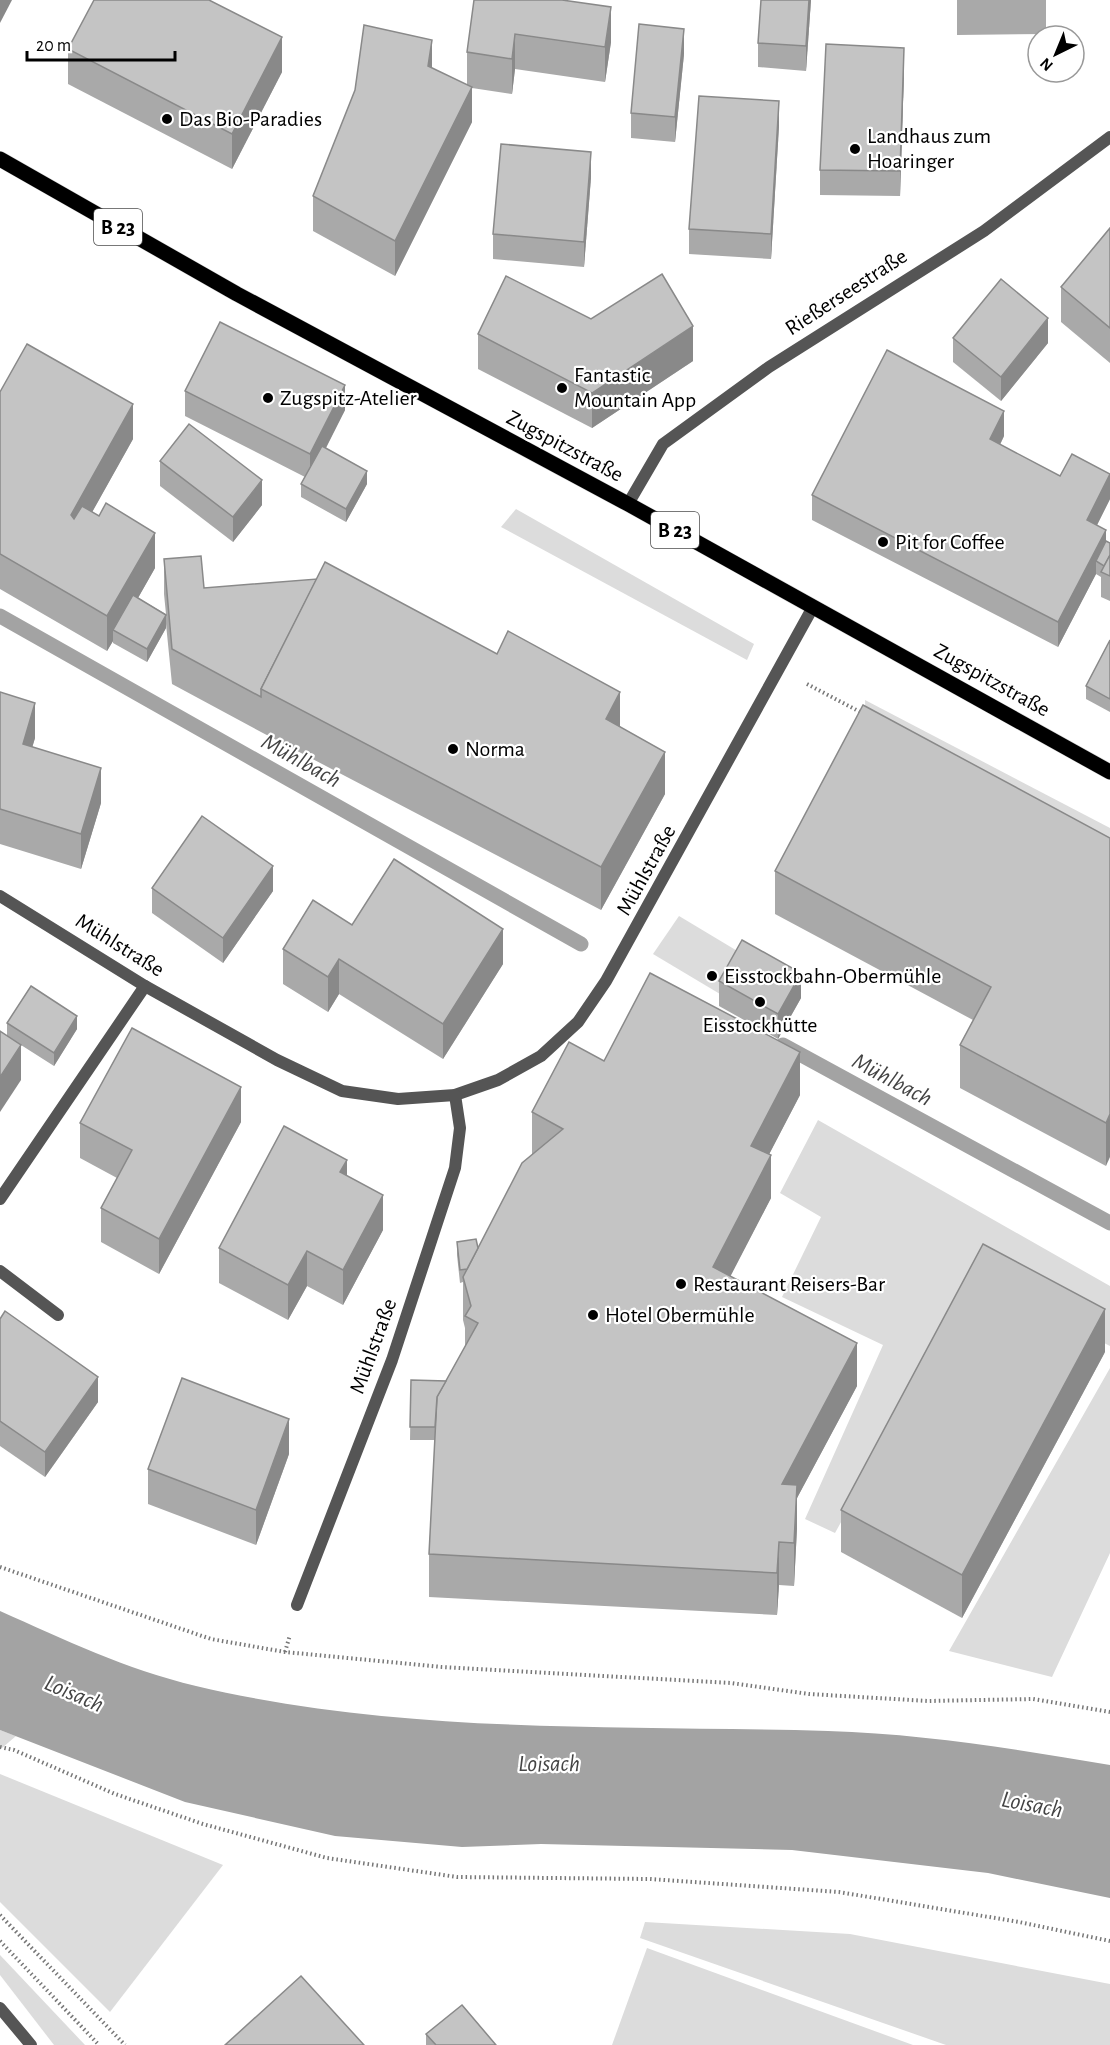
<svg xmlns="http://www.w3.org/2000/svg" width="1110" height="2045" font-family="'Alegreya Sans',sans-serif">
<rect width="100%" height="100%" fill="#fff"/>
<g fill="#dcdcdc">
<polygon points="516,509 754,644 747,660 501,527"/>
<polygon points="865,700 1110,828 1110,854 866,731"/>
<polygon points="679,916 744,955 725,997 653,954"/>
<polygon points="818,1120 1110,1286 1110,1346 976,1279 835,1533 805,1519 883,1345 782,1297 821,1217 780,1193"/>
<polygon points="1110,1361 1110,1553 1052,1677 949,1651 1110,1368"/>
<polygon points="0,1730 16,1736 2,1748 0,1747"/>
<polygon points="0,1774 223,1865 110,2012 0,1902"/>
<polygon points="645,1922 850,1934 1110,1984 1110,2045 946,2045 640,1938"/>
<polygon points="647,1948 913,2045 612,2045"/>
<polygon points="0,1955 85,2045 54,2045 0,1975"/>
</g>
<path fill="#a3a3a3" d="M0,1611C65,1640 125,1669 196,1686C403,1735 617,1725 828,1731C923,1734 1017,1749 1110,1765V1898L988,1873L792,1850L541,1844L462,1847L335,1836L185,1802L0,1730Z"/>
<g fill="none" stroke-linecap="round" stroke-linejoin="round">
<g stroke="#a3a3a3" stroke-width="15">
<polyline points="0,616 581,944"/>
<polyline points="783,1045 1110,1223"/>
</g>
<g stroke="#dbdbdb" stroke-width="16">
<polyline id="primary" points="0,159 237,294 628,504 1110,772"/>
</g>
<g stroke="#777" stroke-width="4" stroke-dasharray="1.5 3" stroke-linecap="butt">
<polyline points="807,684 864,714"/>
<polyline points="0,1567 211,1639 285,1652 442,1667 731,1683 809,1694 928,1701 1033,1699 1110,1712"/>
<polyline points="285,1652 290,1635"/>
<polyline points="0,1747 14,1750 115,1794 203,1824 327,1858 457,1877 650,1879 839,1892 1019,1922 1110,1941"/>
<polyline points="0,1915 125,2045"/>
<polyline points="0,1941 99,2045"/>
</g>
<g stroke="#555" stroke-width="12">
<polyline points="0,1199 145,986"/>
<polyline points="0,1271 58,1315"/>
</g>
<g stroke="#555" stroke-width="12">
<polyline points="628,504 663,444 769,367 984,231 1110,137"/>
<polyline points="0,896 145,986 277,1060 342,1091 398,1099 455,1095 498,1080 541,1056 578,1022 606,981 813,607"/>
<polyline points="297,1605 392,1360 455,1168 460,1128 455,1095"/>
<polyline points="0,2008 31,2045"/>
</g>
<use href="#primary" stroke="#000" stroke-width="15"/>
</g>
<g fill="#a9a9a9">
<polygon points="474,0 611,42 605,82 515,69 512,94 472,88 472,122 395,276 313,231 313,196 467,85 467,52"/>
<polygon points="761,0 811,0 806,71 758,67 758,43"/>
<polygon points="957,0 1046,0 1046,34 957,35"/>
<polygon points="68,49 282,72 232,169 68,84"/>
<polygon points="684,54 675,142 631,138 631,113"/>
<polygon points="904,73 900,196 820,195 820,170"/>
<polygon points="779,126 771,259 689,254 689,229"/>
<polygon points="591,177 584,267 493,259 493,234"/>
<polygon points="1110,228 1110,363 1061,322 1061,287"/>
<polygon points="478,334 693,361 592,428 478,369"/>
<polygon points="953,338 1048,343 1001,401 953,362"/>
<polygon points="185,391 345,410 326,448 367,484 346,522 301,497 301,484 305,477 185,416"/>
<polygon points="0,392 133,439 92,512 155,568 138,598 166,614 164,594 164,559 204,588 620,727 665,794 601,910 261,732 172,684 166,624 166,628 147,662 113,643 113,641 107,651 0,589"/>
<polygon points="1004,436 1000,445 1060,476 1110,499 1097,525 1106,541 1110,543 1110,601 1101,597 1101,577 1096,574 1058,647 812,520 812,495"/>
<polygon points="160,461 262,505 233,542 160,486"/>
<polygon points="1110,640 1110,712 1086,699 1086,686"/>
<polygon points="0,692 35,738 32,747 101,803 81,869 0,844"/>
<polygon points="1110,838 1106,1166 960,1088 960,1045 973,1020 775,914 775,871"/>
<polygon points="152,888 273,891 223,963 152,913"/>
<polygon points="352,925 503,964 443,1059 339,994 328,1012 283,984 283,949"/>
<polygon points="719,981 801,998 778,1039 719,1006"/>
<polygon points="7,1023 77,1029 54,1066 21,1045 21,1080 7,1036"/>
<polygon points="604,1061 800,1095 769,1154 771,1198 730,1276 857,1386 797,1498 797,1528 794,1586 779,1585 777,1615 429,1597 429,1554 435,1440 410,1440 411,1380 446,1381 465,1347 465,1328 463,1320 463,1282 460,1283 457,1255 457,1242 478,1248 532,1155 532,1112"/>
<polygon points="241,1122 159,1274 101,1242 101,1208 117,1178 80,1158 80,1123"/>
<polygon points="347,1176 383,1230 343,1305 307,1286 288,1320 219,1283 219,1248"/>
<polygon points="0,1319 98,1402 45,1477 0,1446"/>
<polygon points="1105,1352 962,1618 841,1552 841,1510"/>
<polygon points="289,1454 256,1545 148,1504 148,1469"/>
<polygon points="426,2034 496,2045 426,2045"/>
</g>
<g fill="#898989">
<polygon points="0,0 12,0 0,23"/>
<polygon points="809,0 811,0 806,71 806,46"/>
<polygon points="611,7 611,42 605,82 605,47"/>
<polygon points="684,29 684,54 675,142 675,117"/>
<polygon points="515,34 515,69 512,94 512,59"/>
<polygon points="282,37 282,72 232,169 232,134"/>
<polygon points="432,40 432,75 428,66"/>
<polygon points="904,48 904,73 900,196 900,171"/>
<polygon points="472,87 472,122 395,276 395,241"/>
<polygon points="779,101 779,126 771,259 771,234"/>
<polygon points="591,152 591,177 584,267 584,242"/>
<polygon points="1048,318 1048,343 1001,401 1001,377"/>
<polygon points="693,326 693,361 592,428 592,393"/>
<polygon points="345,385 345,410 310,479 310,454"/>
<polygon points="133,404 133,439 71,550 71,515"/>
<polygon points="1004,411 1004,436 990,464 990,439"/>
<polygon points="367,471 367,484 346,522 346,509"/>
<polygon points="1110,474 1110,499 1087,545 1087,520"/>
<polygon points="262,480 262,505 233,542 233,517"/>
<polygon points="1106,530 1106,554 1096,561 1096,574 1058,647 1058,622"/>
<polygon points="155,533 155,568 118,633 113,630 113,641 107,651 107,616"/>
<polygon points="166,615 166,628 147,662 147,649"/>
<polygon points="620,692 620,735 606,719"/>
<polygon points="35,703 35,738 23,779 23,744"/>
<polygon points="665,752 665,794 601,910 601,867"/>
<polygon points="101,768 101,803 81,869 81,834"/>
<polygon points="273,866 273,891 223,963 223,938"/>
<polygon points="503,929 503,964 443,1059 443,1024"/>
<polygon points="339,959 339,994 328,1012 328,977"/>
<polygon points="801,973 801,998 778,1039 778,1014"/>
<polygon points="77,1016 77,1029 54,1066 54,1053"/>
<polygon points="21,1045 21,1080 0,1112 0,1077"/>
<polygon points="800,1052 800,1095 751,1189 751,1146"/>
<polygon points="241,1087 241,1122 159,1274 159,1239"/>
<polygon points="1110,1114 1110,1157 1106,1166 1106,1123"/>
<polygon points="771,1155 771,1198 713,1310 713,1267"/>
<polygon points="347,1160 347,1195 340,1172"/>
<polygon points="383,1195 383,1230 343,1305 343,1270"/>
<polygon points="307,1251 307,1286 288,1320 288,1285"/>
<polygon points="1105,1309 1105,1352 962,1618 962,1575"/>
<polygon points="857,1343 857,1386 797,1498 797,1528 794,1586 794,1543 782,1484"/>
<polygon points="98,1377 98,1402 45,1477 45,1452"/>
<polygon points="289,1419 289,1454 256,1545 256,1510"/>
<polygon points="779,1542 779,1585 777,1615 777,1573"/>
</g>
<g fill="#c4c4c4" stroke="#898989" stroke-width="1.5">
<polygon points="94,0 209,0 282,37 232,134 68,49"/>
<polygon points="474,0 562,0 611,7 605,47 515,34 512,59 467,52"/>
<polygon points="761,0 809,0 806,46 758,43"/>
<polygon points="639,24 684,29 675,117 631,113"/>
<polygon points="364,25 432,40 428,66 472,87 395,241 313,196 355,90"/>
<polygon points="826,44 904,48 900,171 820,170"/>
<polygon points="699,96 779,101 771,234 689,229"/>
<polygon points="501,144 591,152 584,242 493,234"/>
<polygon points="1110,228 1110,328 1061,287"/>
<polygon points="662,274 693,326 592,393 478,334 506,276 591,319"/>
<polygon points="1001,279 1048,318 1001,377 953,338"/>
<polygon points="220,322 345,385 310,454 185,391"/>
<polygon points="27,344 133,404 71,515 74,519 82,506 99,516 106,503 155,533 107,616 0,554 0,392"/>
<polygon points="887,350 1004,411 990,439 1060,476 1072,454 1110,474 1087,520 1106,530 1058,622 812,495"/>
<polygon points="189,424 262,480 233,517 160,461"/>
<polygon points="322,446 367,471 346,509 301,484"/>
<polygon points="1106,541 1110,543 1110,555 1104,566 1096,561"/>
<polygon points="1110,555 1110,576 1101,572"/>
<polygon points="201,556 204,588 317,579 261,689 261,697 172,649 164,559"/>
<polygon points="325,562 497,654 508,631 620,692 606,719 665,752 601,867 261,689"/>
<polygon points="133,595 166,615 147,649 113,630"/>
<polygon points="1110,640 1110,699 1086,686"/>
<polygon points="0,692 35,703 23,744 101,768 81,834 0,809"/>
<polygon points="863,705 1110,838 1110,1114 1106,1123 960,1045 991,987 775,871"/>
<polygon points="202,816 273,866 223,938 152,888"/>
<polygon points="394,859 503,929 443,1024 339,959 328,977 283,949 313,900 352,925"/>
<polygon points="742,940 801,973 778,1014 719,981"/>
<polygon points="650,973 800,1052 751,1146 771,1155 713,1267 857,1343 782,1484 797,1485 794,1543 779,1542 777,1573 429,1554 437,1397 478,1323 465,1316 471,1306 463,1277 522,1163 563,1129 532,1112 569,1042 604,1061"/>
<polygon points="31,986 77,1016 54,1053 7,1023"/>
<polygon points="132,1028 241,1087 159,1239 101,1208 132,1150 80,1123"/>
<polygon points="0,1031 21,1045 0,1077"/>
<polygon points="284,1126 347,1160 340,1172 383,1195 343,1270 307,1251 288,1285 219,1248"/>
<polygon points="476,1239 478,1248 467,1269 460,1270 457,1242"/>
<polygon points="983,1244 1105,1309 962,1575 841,1510"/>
<polygon points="5,1311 98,1377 45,1452 0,1421 0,1319"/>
<polygon points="182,1378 289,1419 256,1510 148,1469"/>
<polygon points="411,1380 446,1381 437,1397 435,1427 410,1427"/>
<polygon points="301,1976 364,2045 225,2045"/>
<polygon points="462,2005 496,2045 436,2045 426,2034"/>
</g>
<g fill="#000" stroke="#fff" stroke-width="2">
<circle cx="167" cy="119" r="6"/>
<circle cx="855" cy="149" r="6"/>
<circle cx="562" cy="388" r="6"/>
<circle cx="268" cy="398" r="6"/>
<circle cx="883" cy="542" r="6"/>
<circle cx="453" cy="749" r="6"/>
<circle cx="712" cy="976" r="6"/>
<circle cx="760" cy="1002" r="6"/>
<circle cx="681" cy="1284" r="6"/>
<circle cx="593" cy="1315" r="6"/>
</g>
<g text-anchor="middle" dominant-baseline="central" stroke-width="4.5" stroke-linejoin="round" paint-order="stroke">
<g fill="#fff" stroke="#4c4c4c" stroke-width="1.5">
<rect x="94" y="209" width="48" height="36" rx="4.5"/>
<rect x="651" y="512" width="48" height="36" rx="4.5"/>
</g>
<g font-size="21" font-weight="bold" fill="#000">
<text x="118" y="227">B 23</text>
<text x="675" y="530">B 23</text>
</g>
<g font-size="22" fill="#000" stroke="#fff" text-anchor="start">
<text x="179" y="119">Das Bio-Paradies</text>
<text x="867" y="136">Landhaus zum<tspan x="867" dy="25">Hoaringer</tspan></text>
<text x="574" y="375">Fantastic<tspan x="574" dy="25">Mountain App</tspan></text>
<text x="280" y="398">Zugspitz-Atelier</text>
<text x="895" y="542">Pit for Coffee</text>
<text x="465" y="749">Norma</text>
<text x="724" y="976">Eisstockbahn-Obermühle</text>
<text x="760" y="1025" text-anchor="middle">Eisstockhütte</text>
<text x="693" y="1284">Restaurant Reisers-Bar</text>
<text x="605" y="1315">Hotel Obermühle</text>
</g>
<g font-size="22" fill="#000" stroke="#fff">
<text transform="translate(846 292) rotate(-33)">Rießerseestraße</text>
<text transform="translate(565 446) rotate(28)">Zugspitzstraße</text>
<text transform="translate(992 680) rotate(29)">Zugspitzstraße</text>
<text transform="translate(646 870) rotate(-61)">Mühlstraße</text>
<text transform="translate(120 945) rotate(32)">Mühlstraße</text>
<text transform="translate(373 1346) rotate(-70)">Mühlstraße</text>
</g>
<g font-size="24" font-style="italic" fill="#444" stroke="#fff">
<text transform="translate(301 761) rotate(29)">Mühlbach</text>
<text transform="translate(892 1080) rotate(28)">Mühlbach</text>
<text transform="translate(74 1694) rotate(23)">Loisach</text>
<text x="549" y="1764">Loisach</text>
<text transform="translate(1032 1805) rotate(11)">Loisach</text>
</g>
</g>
<g transform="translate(1056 54) rotate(223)"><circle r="28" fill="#ffffff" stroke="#999999" stroke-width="1.5"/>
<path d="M0-4.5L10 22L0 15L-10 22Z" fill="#000000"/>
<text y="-9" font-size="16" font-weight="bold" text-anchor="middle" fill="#000000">N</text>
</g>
<path d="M27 51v9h148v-9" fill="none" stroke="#000000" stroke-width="3"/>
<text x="36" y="51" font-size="18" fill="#000000" stroke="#ffffff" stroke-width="4.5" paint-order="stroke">20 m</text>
</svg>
